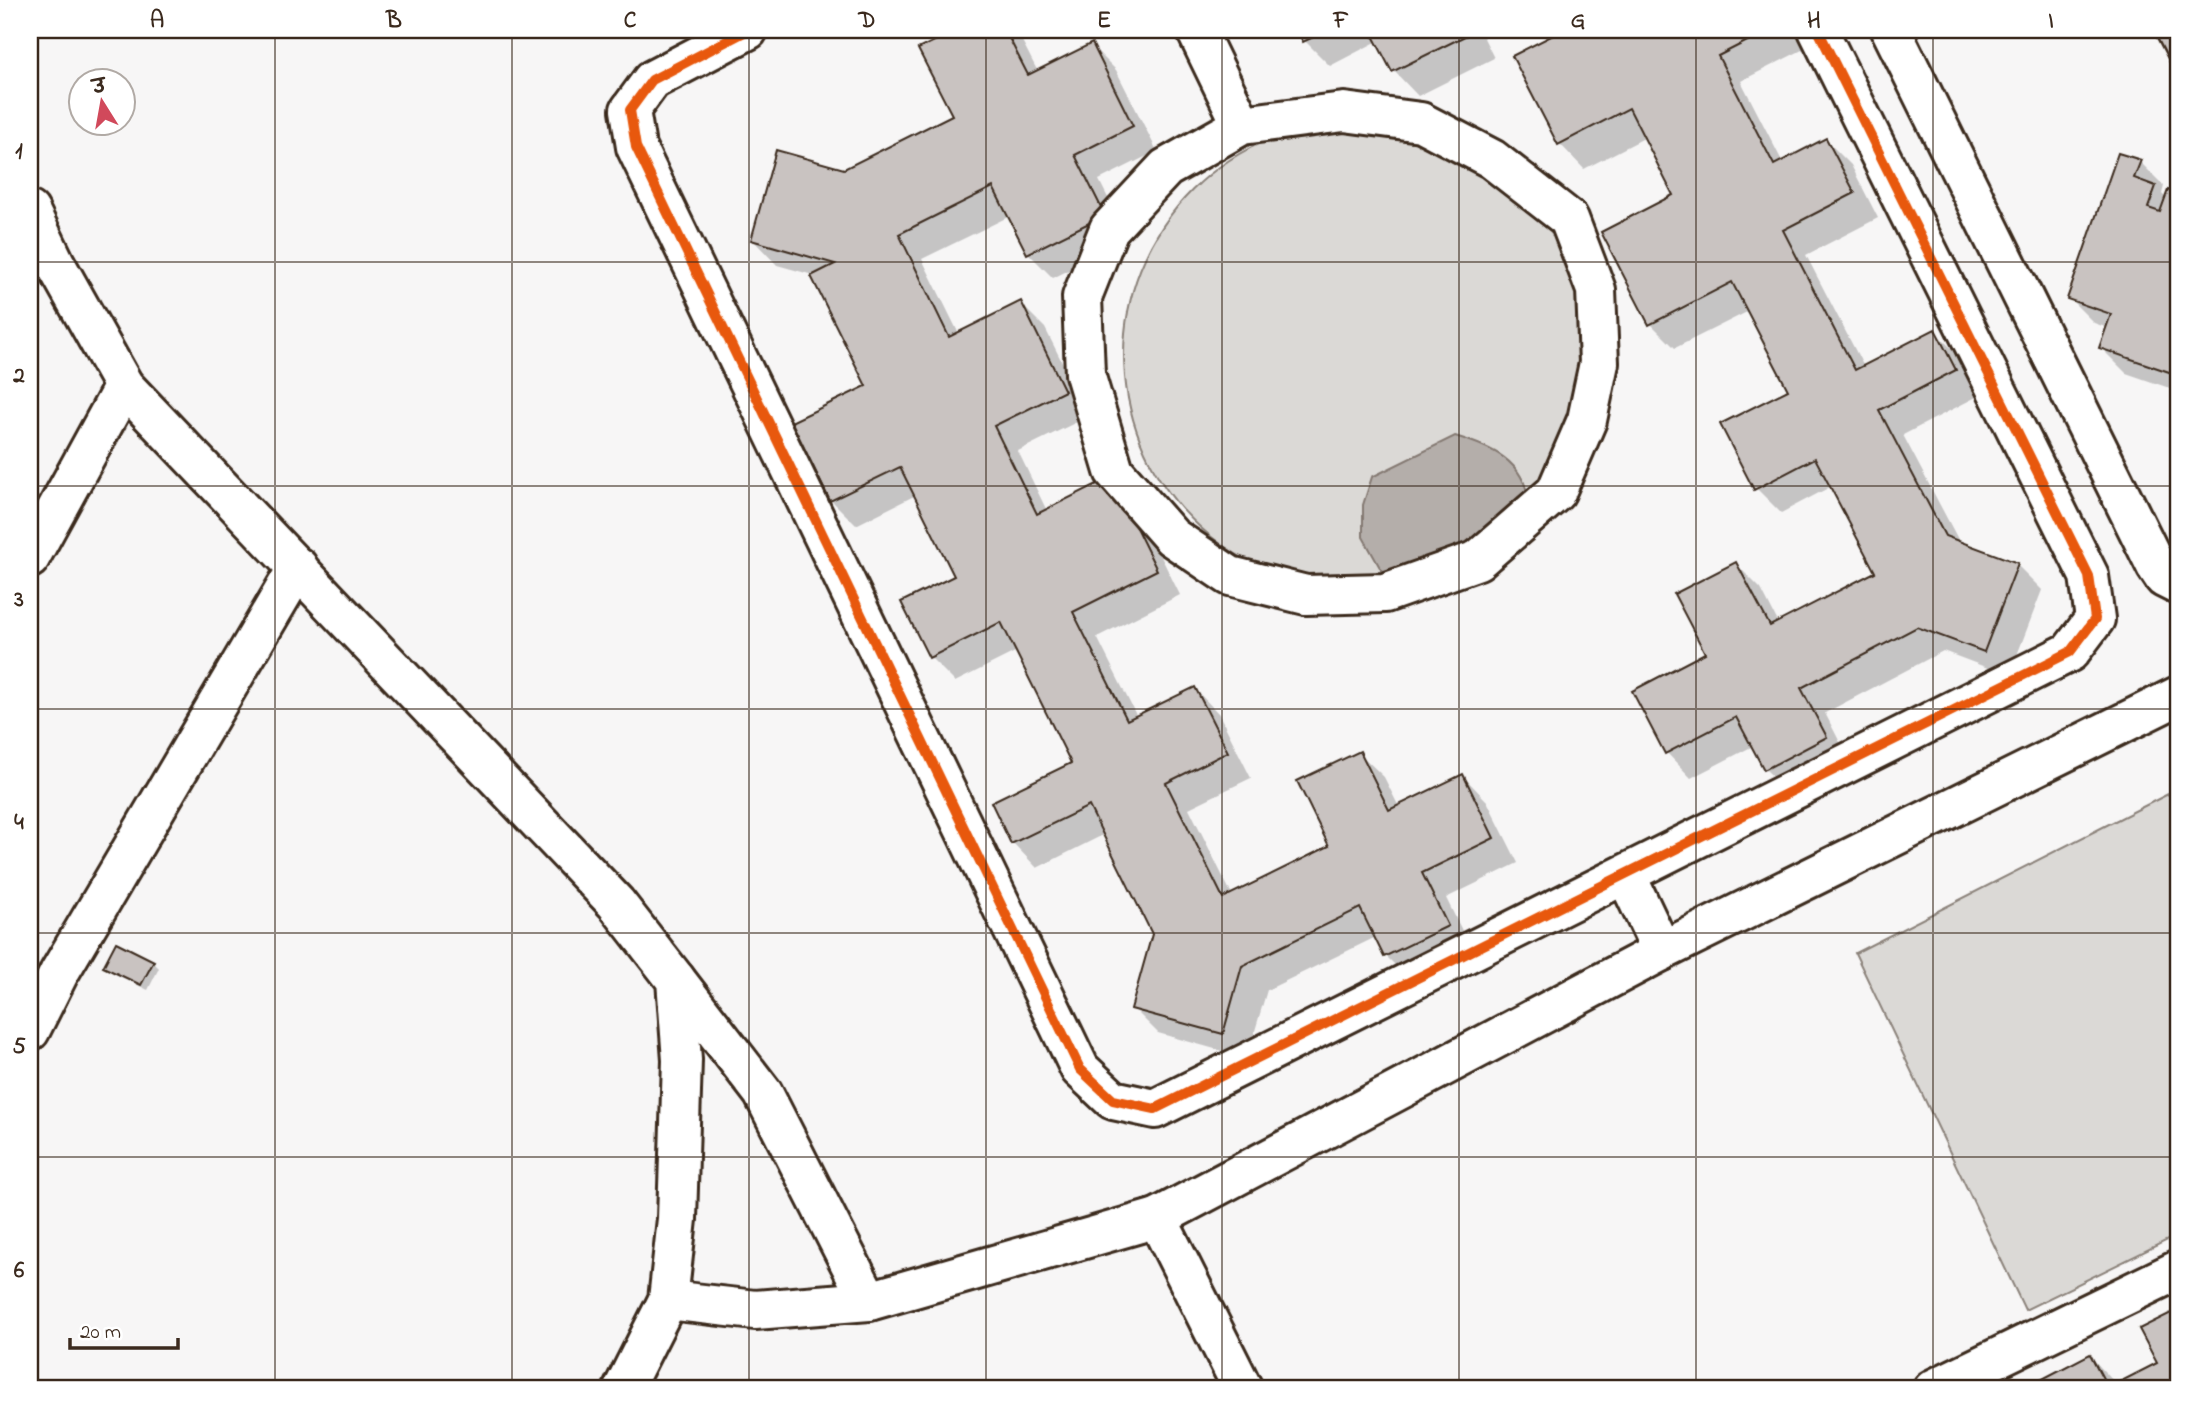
<svg xmlns="http://www.w3.org/2000/svg" width="2208" height="1419" font-family="'Indie Flower','Playpen Sans Deva',sans-serif">
<rect width="100%" height="100%" fill="#f7f6f6"/>
<filter id="ink" filterUnits="userSpaceOnUse"><feTurbulence type="fractalNoise" baseFrequency=".0143" numOctaves="2"/><feDisplacementMap in="SourceGraphic" scale="14" xChannelSelector="R" yChannelSelector="G"/><feConvolveMatrix kernelMatrix="1 2 1 2 8 2 1 2 1" color-interpolation-filters="sRGB"/></filter>
<g filter="url(#ink)">
<g fill="#dbd9d6" stroke="#8b827a" stroke-width="2">
<circle cx="1357" cy="355" r="233"/>
<polygon points="2178,789 2178,1235 2025,1310 1855,953"/>
</g>
<path fill="#b4aeaa" stroke="#847972" stroke-width="2" d="M1455,436C1491,447 1524,460 1529,502L1480,540L1383,573L1363,537V505L1372,477Z"/>
<g fill="#0003">
<polygon points="961,30 1012,30 1020,37 1038,72 1091,45 1116,70 1157,151 1099,180 1129,240 1053,278 1028,253 1010,216 922,259 959,334 1021,304 1045,328 1089,416 1018,451 1047,511 1135,504 1180,595 1097,637 1137,717 1195,689 1219,714 1251,778 1189,808 1232,895 1332,847 1359,753 1384,777 1399,807 1463,776 1487,801 1518,863 1446,898 1472,951 1411,981 1386,956 1376,937 1267,990 1247,1058 1158,1033 1133,1008 1154,934 1105,834 1037,868 1013,843 1073,764 1017,651 955,682 930,657 956,577 916,495 856,525 831,500 868,387 813,275 777,265 753,240 845,171 954,116 921,49"/>
<polygon points="1299,30 1480,30 1494,58 1418,96 1394,71 1378,41 1330,66 1305,41"/>
<polygon points="1567,30 1802,30 1810,46 1741,81 1783,163 1826,140 1851,165 1878,218 1806,255 1864,367 1934,331 1959,356 1980,395 1903,435 1960,543 2017,565 2042,590 2009,676 1943,651 1825,713 1850,762 1790,793 1765,769 1753,746 1691,778 1667,753 1708,654 1736,564 1761,589 1779,624 1877,572 1832,486 1781,513 1756,488 1790,390 1749,311 1675,348 1650,323 1676,195 1646,137 1584,169 1560,144 1515,57"/>
<polygon points="2140,162 2164,186 2162,194 2167,199 2169,192 2178,195 2178,391 2126,373 2101,348 2108,328 2094,323 2069,298"/>
<polygon points="153,962 159,968 148,990 111,972 105,966"/>
<polygon points="2173,1314 2178,1319 2178,1389 2035,1389 2033,1385 2090,1356 2117,1385 2160,1364"/>
</g>
<g fill="#c9c3c1" stroke="#3b2a1e" stroke-width="2">
<polygon points="957,30 1005,30 1028,75 1092,43 1133,126 1075,155 1105,215 1027,254 993,187 899,234 949,337 1021,301 1065,391 994,426 1037,514 1111,477 1157,570 1073,612 1127,720 1195,687 1228,752 1166,783 1223,898 1329,846 1297,781 1360,751 1389,810 1463,774 1494,838 1422,873 1448,926 1384,957 1360,908 1242,966 1223,1034 1131,1009 1152,934 1089,806 1011,844 991,802 1071,763 1001,622 929,658 901,602 954,576 900,467 830,501 791,422 866,386 811,276 835,264 751,240 776,150 844,169 952,115 918,49"/>
<polygon points="1297,30 1328,30 1303,42"/>
<polygon points="1370,30 1469,30 1471,33 1392,72"/>
<polygon points="1563,30 1769,30 1718,56 1774,165 1826,138 1855,193 1783,230 1855,370 1935,329 1956,370 1879,410 1945,536 2018,563 1984,652 1917,627 1801,688 1827,737 1764,770 1736,717 1665,754 1632,691 1705,653 1674,594 1736,562 1770,626 1875,572 1815,458 1754,490 1720,424 1788,390 1732,282 1649,325 1601,232 1673,195 1629,108 1558,145 1512,56"/>
<polygon points="2153,30 2178,30 2178,78"/>
<polygon points="2118,153 2141,160 2134,178 2156,186 2148,208 2160,212 2168,190 2178,193 2178,375 2099,348 2111,314 2067,299"/>
<polygon points="116,942 154,961 141,985 103,967"/>
<polygon points="2173,1312 2178,1321 2178,1389 2033,1389 2031,1385 2090,1354 2108,1388 2157,1363 2139,1329"/>
</g>
<g fill="none" stroke-linecap="round" stroke-linejoin="round">
<g stroke="#3b2a1e" stroke-width="44">
<g id="minor">
<polyline points="748,30 652,80 630,110 636,147 1080,1069 1113,1100 1155,1109 2070,652 2095,619 2089,576 1818,30"/>
<polyline points="1196,30 1242,125"/>
<polyline points="1891,30 2156,566 2164,578 2178,585"/>
<polygon points="1344,112 1421,122 1492,159 1569,219 1596,290 1599,363 1587,420 1556,492 1478,560 1385,593 1306,595 1230,576 1172,537 1114,471 1085,374 1082,297 1109,229 1166,168 1242,125"/>
<polyline points="30,211 55,263 124,386 616,903 676,980 682,1060 677,1219 668,1300 623,1389"/>
<polyline points="30,558 124,386"/>
<polyline points="1626,875 1662,951"/>
<polyline points="676,980 763,1093 869,1301"/>
<polyline points="30,1031 59,973 298,567"/>
<polyline points="1157,1218 1243,1389"/>
<polyline points="668,1300 755,1310 869,1301 1157,1218 1662,951 2178,696"/>
<polyline points="1933,1389 2178,1270"/>
</g>
</g>
<use href="#minor" stroke="#fff" stroke-width="38"/>
<g stroke="#fff" stroke-width="15">
<polyline id="cycleway" points="748,30 652,80 630,110 636,147 1080,1069 1113,1100 1155,1109 2070,652 2095,619 2089,576 1818,30"/>
</g>
<use href="#cycleway" stroke="#e8590c" stroke-width="10"/>
</g>
</g>
<path fill="none" stroke="#3b2a1e" stroke-width="2" stroke-opacity="0.55" d="M275,30V1389M512,30V1389M749,30V1389M986,30V1389M1222,30V1389M1459,30V1389M1696,30V1389M1933,30V1389M30,262H2178M30,486H2178M30,709H2178M30,933H2178M30,1157H2178"/>
<rect width="2208" height="1419" fill="none" stroke="#fff" stroke-width="77"/>
<g transform="translate(102 102) rotate(349)"><circle r="33" fill="#ffffff" stroke="#b1aaa5" stroke-width="2"/>
<path d="M0-5L12 26L0 18L-12 26Z" fill="#d1495b"/>
<text y="-10" font-size="19" font-weight="bold" text-anchor="middle" fill="#3b2a1e">उ</text>
</g>
<path d="M70 1338v10h108v-10" fill="none" stroke="#3b2a1e" stroke-width="3.5"/>
<text x="80" y="1338" font-size="21" fill="#3b2a1e" stroke="#ffffff" stroke-width="5" paint-order="stroke">20 m</text>
<rect x="38" y="38" width="2132" height="1342" fill="none" stroke="#3b2a1e" stroke-width="2.5"/>
<g font-size="23" text-anchor="middle" font-weight="bold" fill="#3b2a1e">
<text x="157" y="27">A</text>
<text x="394" y="27">B</text>
<text x="630" y="27">C</text>
<text x="867" y="27">D</text>
<text x="1104" y="27">E</text>
<text x="1341" y="27">F</text>
<text x="1578" y="27">G</text>
<text x="1814" y="27">H</text>
<text x="2051" y="27">I</text>
<text x="19" y="158">1</text>
<text x="19" y="382">2</text>
<text x="19" y="606">3</text>
<text x="19" y="829">4</text>
<text x="19" y="1053">5</text>
<text x="19" y="1277">6</text>
</g>
</svg>
